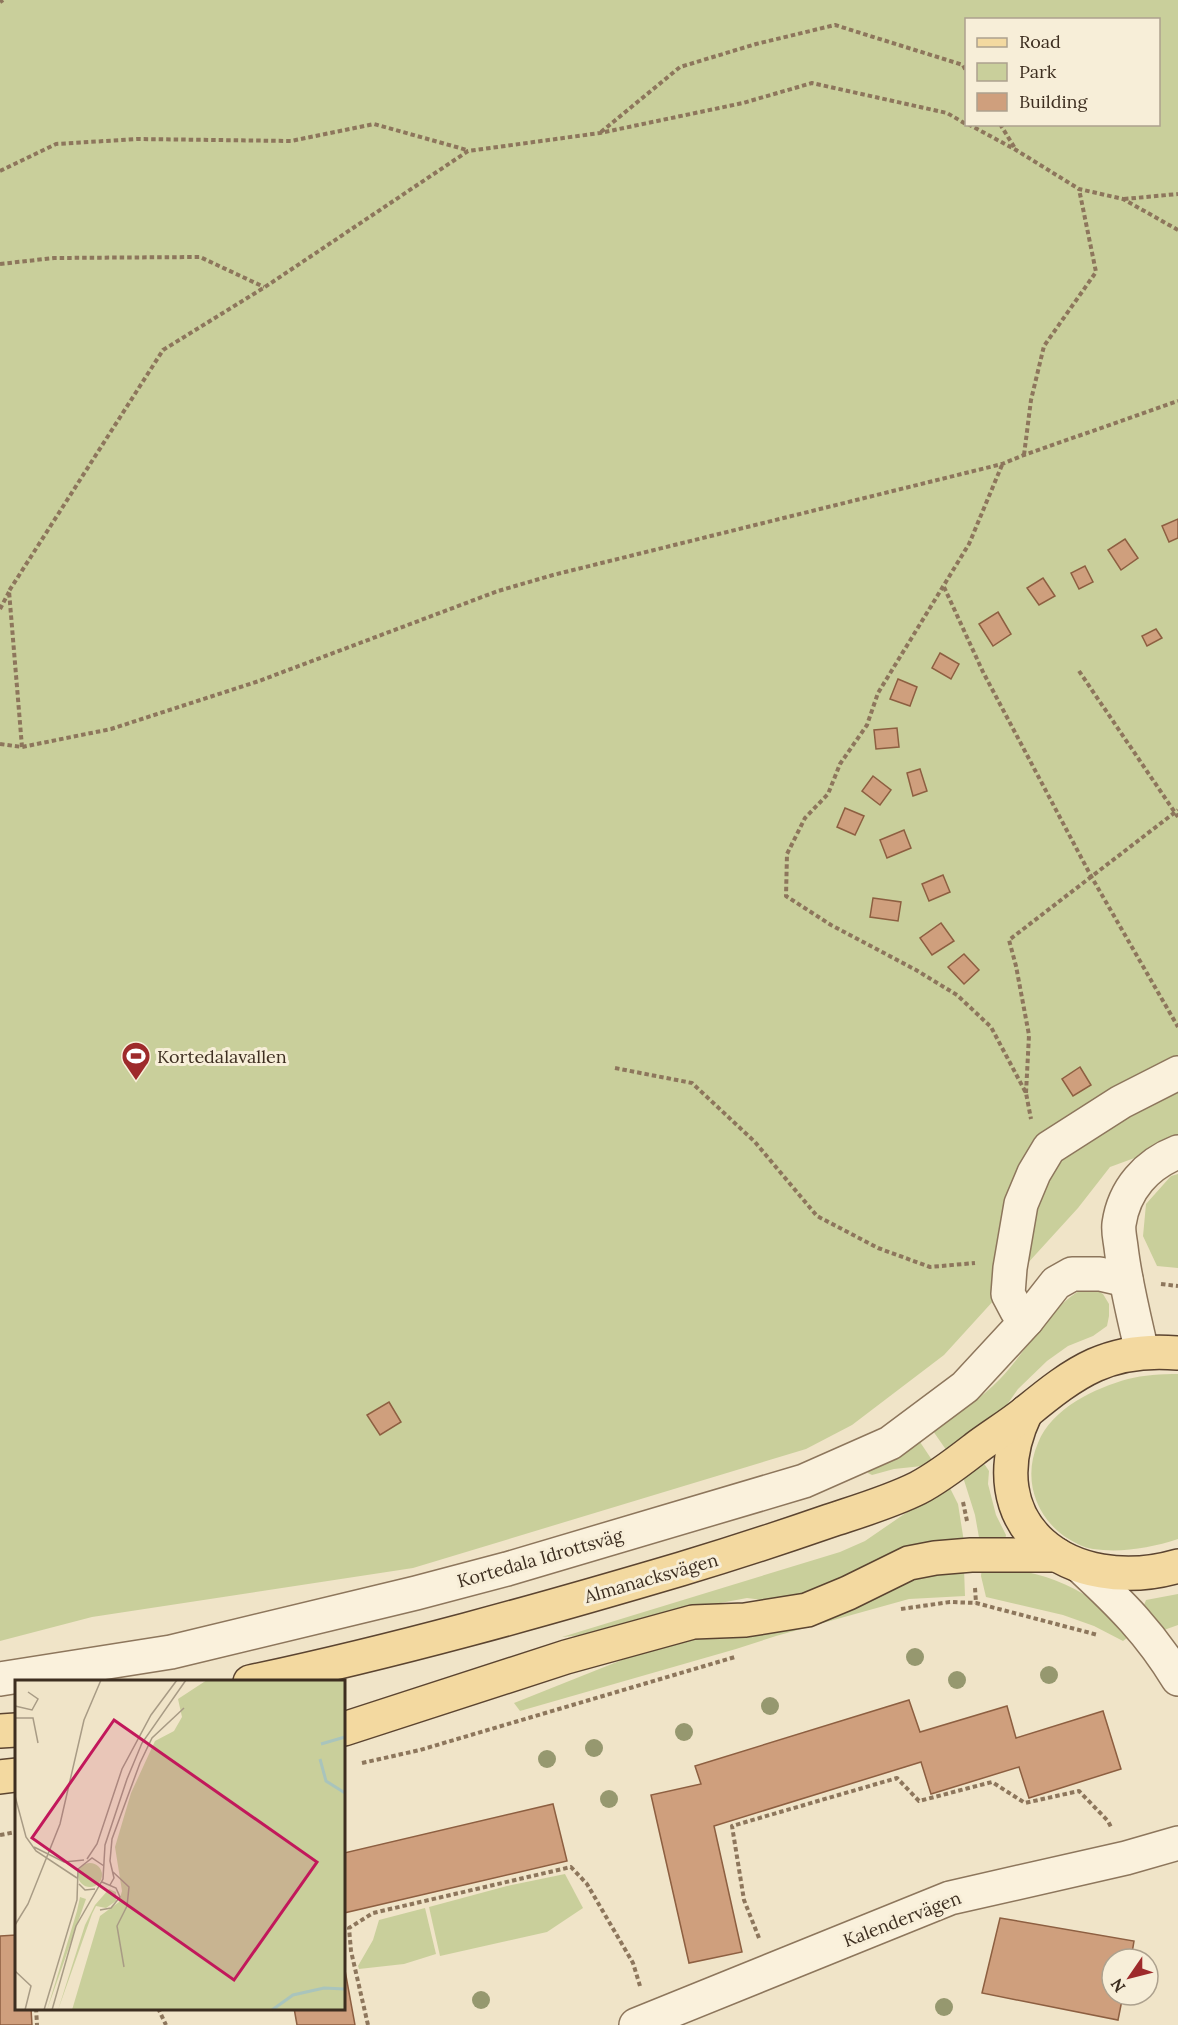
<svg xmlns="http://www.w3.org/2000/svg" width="1178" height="2025" font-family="Lora,serif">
<rect width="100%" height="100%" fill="#f0e4c8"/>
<g fill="#c9cf9b" fill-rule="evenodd">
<path d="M0,0H1178V1142L1110,1167L1078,1208L944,1355L852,1425L806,1449L413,1568L92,1617L0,1641ZM966,20H1158V124H966Z"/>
<polygon points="1178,1174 1178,1268 1157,1266 1143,1236 1146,1204 1171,1176"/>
<path d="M1086,1287L1093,1288L1103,1294L1109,1304V1316L1107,1326L1093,1336L1068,1346L1047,1361L1018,1389L997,1419L949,1454L933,1431C955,1414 981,1399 1000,1379C1028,1350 1050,1305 1086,1287Z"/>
<path d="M1178,1374V1539C1151,1548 1121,1553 1093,1549C1083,1548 1072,1541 1064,1536C1034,1514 1023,1477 1038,1443C1052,1408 1095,1388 1128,1379C1143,1375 1162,1374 1178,1374Z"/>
<polygon points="920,1442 932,1460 931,1463 922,1466 894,1469 872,1475 868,1473 868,1469 885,1464"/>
<polygon points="983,1462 989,1471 988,1484 996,1515 1006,1535 1005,1541 980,1543 975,1515 963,1477"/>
<polygon points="948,1484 958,1504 964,1542 800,1597 777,1602 747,1598 699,1607 584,1635 562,1637 840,1552 865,1541"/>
<path d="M982,1566C1022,1568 1059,1577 1093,1600C1107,1609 1119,1623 1132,1634L1123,1641L1094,1626L1063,1615L986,1597L981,1576Z"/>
<polygon points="964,1569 965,1596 909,1599 776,1636 736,1649 520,1711 514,1703 672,1640 896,1581"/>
<polygon points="1178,1594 1178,1625 1164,1630 1144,1605 1146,1600"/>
<polygon points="565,1874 583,1908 547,1932 440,1956 429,1907 507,1886"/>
<polygon points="425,1908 436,1954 404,1964 359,1969 358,1966 373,1940 379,1920"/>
</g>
<g fill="#cf9f7d" stroke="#8d5f41" stroke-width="1.5">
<polygon points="1178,519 1178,538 1169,542 1162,526"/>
<polygon points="1125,539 1138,558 1121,570 1108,550"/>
<polygon points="1085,566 1093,582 1079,589 1071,573"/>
<polygon points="1043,578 1055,596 1039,605 1027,588"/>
<polygon points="998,612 1011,634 993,646 979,624"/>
<polygon points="1156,629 1162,638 1147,646 1142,636"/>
<polygon points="940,653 959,664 951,679 932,668"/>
<polygon points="898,679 917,687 910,706 890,699"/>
<polygon points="897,728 899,747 876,749 874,730"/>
<polygon points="920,769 927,791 913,796 907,773"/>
<polygon points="873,776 891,790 880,805 862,791"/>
<polygon points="845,808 864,816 855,835 837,827"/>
<polygon points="904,830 911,848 887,858 880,840"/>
<polygon points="943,875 950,892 929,901 922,884"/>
<polygon points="873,898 901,902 898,921 870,917"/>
<polygon points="941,923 954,941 932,955 920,938"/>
<polygon points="964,954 979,970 964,984 948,967"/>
<polygon points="1080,1067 1091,1085 1073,1096 1062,1079"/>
<polygon points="389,1402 401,1422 380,1435 367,1415"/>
<polygon points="909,1700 920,1732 1007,1706 1016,1738 1103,1711 1121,1769 1029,1798 1019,1767 931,1794 921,1762 714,1826 742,1952 689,1963 651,1795 701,1784 695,1766"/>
<polygon points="553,1804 567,1861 344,1913 344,1853"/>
<polygon points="1000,1918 1134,1941 1131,1959 1112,1959 1112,1995 1123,1995 1118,2020 982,1993"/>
<polygon points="16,1935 16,2008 31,2008 32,2025 0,2025 0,1936"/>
<polygon points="344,1965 355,2025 297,2025 294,2008 344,2008"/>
</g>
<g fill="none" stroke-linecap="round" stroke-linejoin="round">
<g stroke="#8d765c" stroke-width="36">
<g id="minor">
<polyline points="1027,1320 1017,1311 1008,1294 1010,1268 1021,1204 1034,1173 1049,1148 1121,1102 1178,1073"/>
<path d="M1142,1352C1134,1317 1125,1282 1121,1247C1120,1239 1118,1231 1119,1224C1124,1189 1147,1164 1178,1152"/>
<path d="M1081,1567C1121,1604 1150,1633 1178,1679"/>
<polyline points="0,1679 171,1652 416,1593 507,1569 804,1481 890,1443 965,1387 1027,1320 1056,1283 1072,1274 1100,1274 1126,1280"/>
<polyline points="636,2025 950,1898 1126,1858 1178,1843"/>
</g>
</g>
<g stroke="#5b4430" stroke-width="36">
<g id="major">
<path d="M1026,1412C972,1526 1071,1597 1178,1566"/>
<path d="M250,1682C396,1651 539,1611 681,1569C731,1554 780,1538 829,1521C859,1511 890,1502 918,1488C939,1477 958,1462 976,1448C992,1436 1010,1425 1025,1413C1076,1371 1109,1347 1178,1353"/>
<polyline points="344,1729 566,1657 693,1622 745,1620 807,1610 848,1593 909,1563 935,1558 971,1555 1057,1555"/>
<polyline points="0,1731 16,1730"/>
<polyline points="0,1777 16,1775"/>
</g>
</g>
<g stroke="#8d765c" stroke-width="4" stroke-dasharray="4.5 3" stroke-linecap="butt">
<polyline points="0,2 3,0"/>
<polyline points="968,124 1016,150 1079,189 1123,199 1178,230"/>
<polyline points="1000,124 1016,150"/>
<polyline points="601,132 680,67 756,44 835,25 963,65 966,71"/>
<polyline points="0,171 56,144 138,139 291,141 374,124 467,150"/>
<polyline points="1124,199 1178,194"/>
<polyline points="0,264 54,258 200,257 264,287"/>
<polyline points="1024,455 1031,400 1044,346 1096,272 1079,189"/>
<polyline points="1002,465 969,544 878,693 867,725 840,764 828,794 805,818 787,854 786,896 831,925 916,970 957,995 991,1027 1026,1093 1031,1119"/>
<polyline points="944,587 983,672 1091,876 1178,1027"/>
<polyline points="0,609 9,592"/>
<polyline points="1079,671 1178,817"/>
<polyline points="0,744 22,747 111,729 259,681 498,591 553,575 1002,464 1024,455 1178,401"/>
<polyline points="22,747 9,591 163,350 265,287 468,151 600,133 743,103 812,83 947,113 966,124"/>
<polyline points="615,1068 692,1083 755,1142 817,1216 878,1248 930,1267 975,1263"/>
<polyline points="1026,1093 1029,1035 1016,966 1009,940 1178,810"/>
<polyline points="1161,1284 1178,1286"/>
<polyline points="963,1502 967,1521"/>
<polyline points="975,1588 976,1603"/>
<polyline points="901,1609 950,1602 976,1603 1098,1635"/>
<polyline points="362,1763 420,1750 735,1657"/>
<polyline points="0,1835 16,1832"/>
<polyline points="759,1938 744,1900 732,1826 897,1778 919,1801 992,1782 1025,1803 1079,1791 1108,1821 1111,1827"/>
<polyline points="36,2008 37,2025"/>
<polyline points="158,2008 166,2025"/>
<polyline points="368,2025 351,1951 349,1928 373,1913 571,1867 587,1884 633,1963 640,1986"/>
</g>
<use href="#minor" stroke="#faf1dc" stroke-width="33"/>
<use href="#major" stroke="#f3d9a0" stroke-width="33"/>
</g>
<g fill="#96986f">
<circle cx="915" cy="1657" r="9"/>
<circle cx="1049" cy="1675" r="9"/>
<circle cx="957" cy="1680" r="9"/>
<circle cx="770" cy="1706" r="9"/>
<circle cx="684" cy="1732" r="9"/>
<circle cx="594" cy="1748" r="9"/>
<circle cx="547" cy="1759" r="9"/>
<circle cx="609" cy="1799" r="9"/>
<circle cx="481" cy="2000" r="9"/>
<circle cx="944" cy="2007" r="9"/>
</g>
<defs>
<g id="stadium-pin" transform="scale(1.5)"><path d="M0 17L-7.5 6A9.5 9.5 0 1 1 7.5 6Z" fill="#9e2a2b" stroke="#f7eed8"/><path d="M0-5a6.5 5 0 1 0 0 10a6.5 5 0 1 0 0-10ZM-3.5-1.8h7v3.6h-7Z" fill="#fff"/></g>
</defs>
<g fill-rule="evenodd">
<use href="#stadium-pin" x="136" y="1056"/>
</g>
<g text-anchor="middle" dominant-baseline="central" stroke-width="6" stroke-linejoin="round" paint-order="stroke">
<g font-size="18" fill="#3d2e20" stroke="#f7eed8" text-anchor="start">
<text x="157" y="1056">Kortedalavallen</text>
</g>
<g font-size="18" fill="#3d2e20" stroke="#f7eed8">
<text transform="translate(540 1558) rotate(-16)">Kortedala Idrottsväg</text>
<text transform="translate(651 1578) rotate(-16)">Almanacksvägen</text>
<text transform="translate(902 1919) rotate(-21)">Kalendervägen</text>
</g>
</g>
<g transform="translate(15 1680)">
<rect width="330" height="330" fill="#f0e4c8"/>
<path d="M192,0H330V330H57L85,236L104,222L107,211L100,167L116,113L140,61L159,51L167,37L163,19ZM63 195a12 12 0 1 1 24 0a12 12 0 1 1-24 0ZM94,209L101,212V221L91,228L81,226L77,234L43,330L70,245L80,225ZM65,217L71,219L32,330L62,231Z" fill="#c9cf9b"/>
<path fill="none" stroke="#a9c4bc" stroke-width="3" d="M306,64L330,57M305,79L311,101L330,113M257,330L278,315L309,308L330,309"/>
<path fill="none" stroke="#a89b85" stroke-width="1.5" d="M0,26L17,30L23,19L13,12M0,38H18L23,63M0,116L11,157L21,171L62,198M19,167L49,182L69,180M72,179L82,164L107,89L136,35L162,0M98,192L114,207L112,226L102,246L109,287M64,204L70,210L80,209M95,205L99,198L95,181L97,159L125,83L137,58L169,28M85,230L96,228L105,217L101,208L87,202M0,245L13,224L45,144L69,40L86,0M0,291L16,306L10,330M29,330L62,220L63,189L77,178L89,186M37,330L61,246L88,199L90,165L112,99L127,63L171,0"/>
<path fill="#c2185b" fill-opacity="0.15" stroke="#c2185b" stroke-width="3" d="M99,40L302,182L219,300L17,158Z"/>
<rect width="330" height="330" fill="none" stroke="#3d2e20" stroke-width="3"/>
</g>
<rect x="965" y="18" width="195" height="108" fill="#f7eed8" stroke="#ada18e" stroke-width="1.5"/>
<rect x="977" y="38" width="30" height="9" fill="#f3d9a0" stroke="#ada18e" stroke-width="1.5"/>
<text x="1019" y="48" font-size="18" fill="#3d2e20">Road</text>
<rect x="977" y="63" width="30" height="18" fill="#c9cf9b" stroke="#ada18e" stroke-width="1.5"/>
<text x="1019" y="78" font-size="18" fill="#3d2e20">Park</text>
<rect x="977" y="93" width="30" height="18" fill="#cf9f7d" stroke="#ada18e" stroke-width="1.5"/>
<text x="1019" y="108" font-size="18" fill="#3d2e20">Building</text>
<g transform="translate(1130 1977) rotate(235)"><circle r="28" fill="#f7eed8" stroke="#ada18e" stroke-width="1.5"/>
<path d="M0-4.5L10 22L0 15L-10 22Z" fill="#9e2a2b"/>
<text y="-9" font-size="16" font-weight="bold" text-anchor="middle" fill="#3d2e20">N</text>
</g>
</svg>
